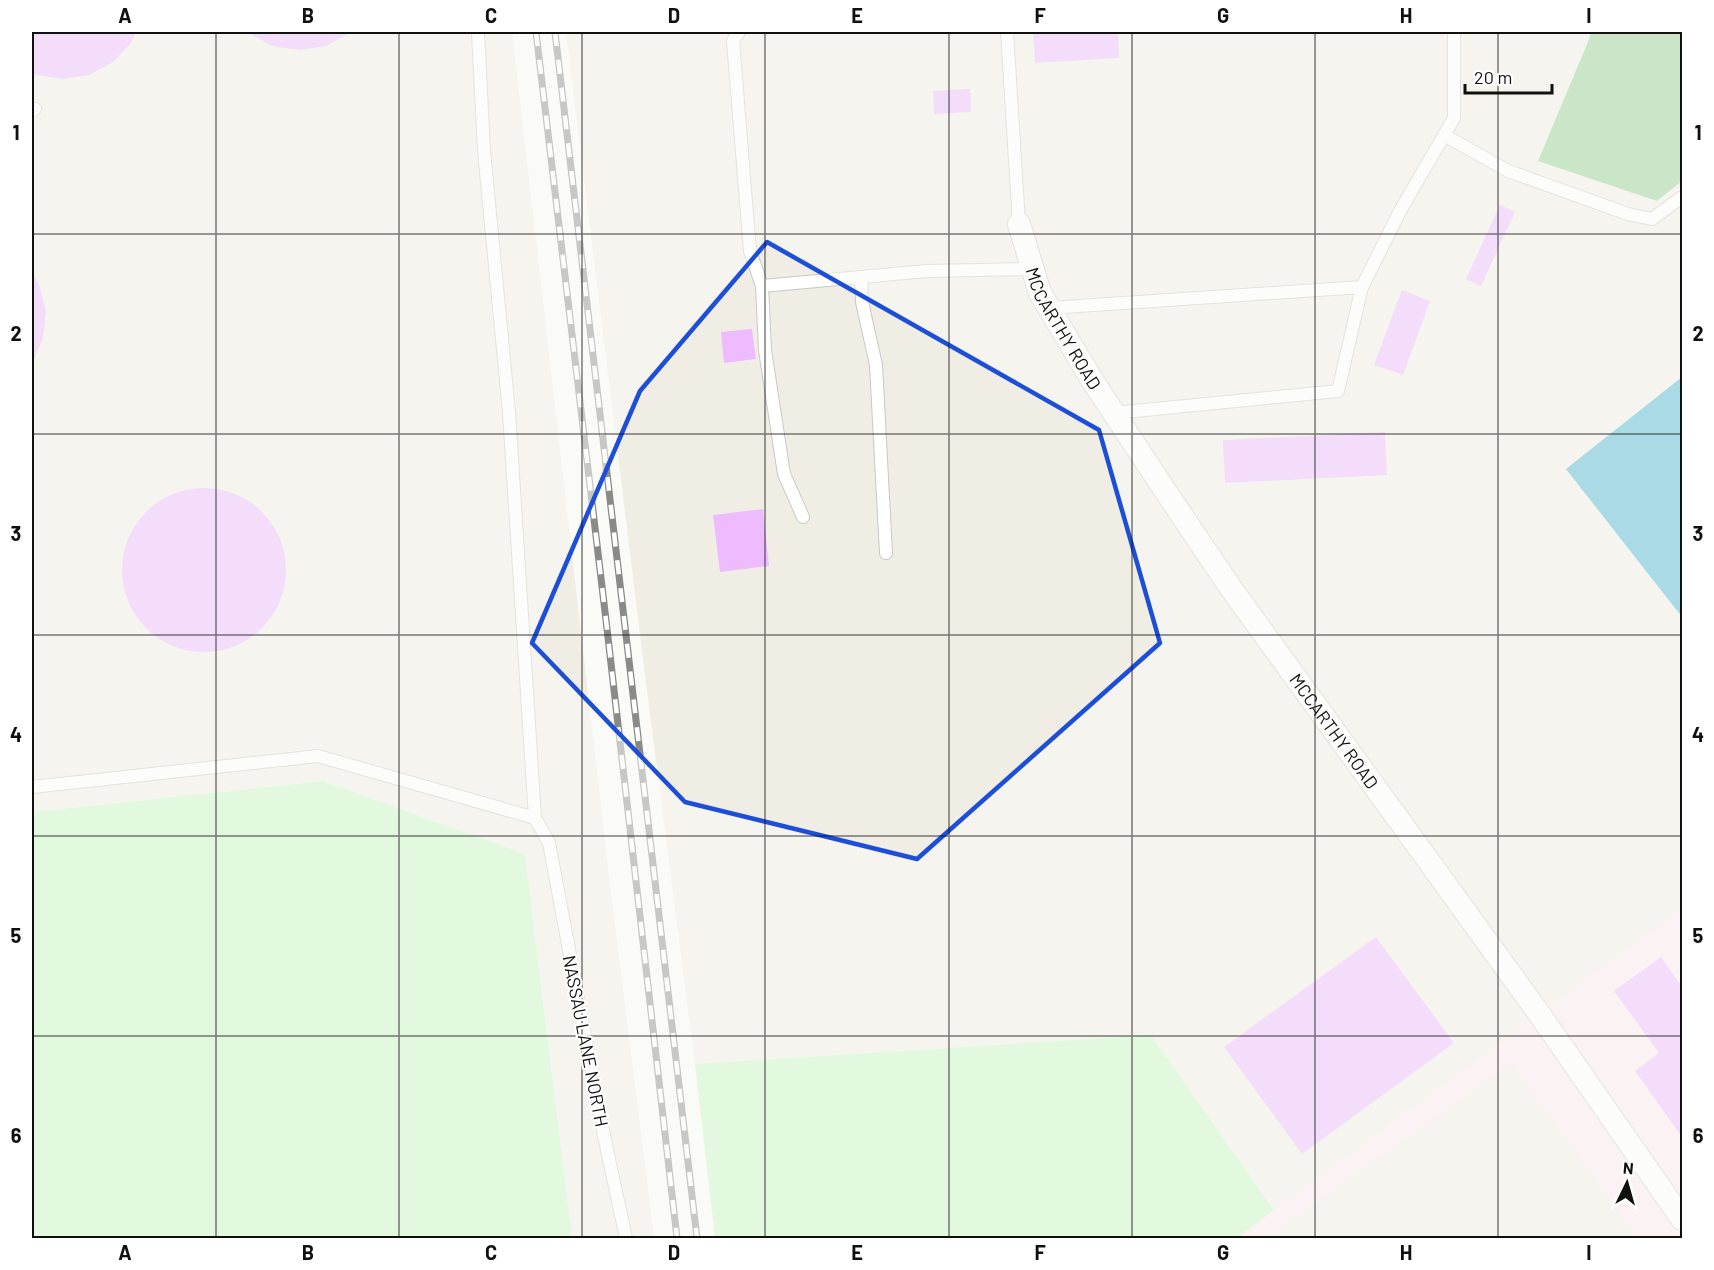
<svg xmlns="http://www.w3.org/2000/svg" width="1714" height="1270" font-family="Barlow,sans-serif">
<rect width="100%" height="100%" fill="#fafaf6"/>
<polygon fill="#fde9f2" points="1682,908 1682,1238 1238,1238 1274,1210"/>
<g fill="#f0eee4">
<polygon points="32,32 512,32 610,885 654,1238 572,1238 525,854 323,781 32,812"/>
<polygon points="566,32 1591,32 1588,42 1657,201 1682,181 1682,908 1274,1210 1151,1035 695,1064 645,675"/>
<polygon points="1512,1064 1637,1238 1267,1238"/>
</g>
<g fill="#c6f9c4">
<polygon points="323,781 525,854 572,1238 32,1238 32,812"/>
<polygon points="1151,1035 1274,1210 1238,1238 715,1238 695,1064"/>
</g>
<polygon fill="#92cd91" points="1591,32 1682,32 1682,181 1657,201 1538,161 1588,42"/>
<polygon fill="#49b3d0" points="1682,377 1682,617 1566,469"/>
<g fill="#edbbfe">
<polygon points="32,32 136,32 131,43 113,62 89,75 62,79 36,75 32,73"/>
<polygon points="247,32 351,32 326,46 299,50 272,46"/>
<polygon points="1033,32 1118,32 1119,58 1035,63"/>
<polygon points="970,89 971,112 934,114 933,91"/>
<polygon points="1500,205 1515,212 1481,286 1466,279"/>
<polygon points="32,272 39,284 46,311 43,338 32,364"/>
<polygon points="1402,290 1430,301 1403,375 1374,365"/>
<polygon points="752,329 756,359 724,363 721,332"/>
<polygon points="1385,432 1387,475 1225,483 1223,440"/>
<circle cx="204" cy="570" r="82"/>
<polygon points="763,509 769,566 720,572 713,515"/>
<polygon points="1376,937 1454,1043 1302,1154 1224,1047"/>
<polygon points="1661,957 1682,987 1682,1137 1635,1071 1659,1053 1614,991"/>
</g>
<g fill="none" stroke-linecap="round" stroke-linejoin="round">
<g stroke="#c8c8c5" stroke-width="14">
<g id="lane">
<polyline points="478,32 484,151 509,412 535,818 549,843 604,1136 626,1238"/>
<polyline points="739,32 733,41 750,251 762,286 927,271 1032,269"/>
<polyline points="1007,32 1019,224"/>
<polyline points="32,111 35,109"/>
<polyline points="1444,135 1508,171 1628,214 1652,219 1682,197"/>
<polyline points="861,277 862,302 876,365 886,553"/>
<polyline points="762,286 765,350 784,474 803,517"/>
<polyline points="1362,287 1400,211 1454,118 1454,32"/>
<polyline points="1049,308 1362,287 1338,391 1114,413"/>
<polyline points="32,787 318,756 535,818"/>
</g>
</g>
<g stroke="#c8c8c5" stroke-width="24">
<g id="street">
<path id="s1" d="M1019,224L1040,293L1092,380L1168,495L1230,587L1538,1012L1682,1219"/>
</g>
</g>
<use href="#lane" stroke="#fff" stroke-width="12"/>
<use href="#street" stroke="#fff" stroke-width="22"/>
<g stroke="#8a8a87" stroke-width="7">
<g id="rail">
<polyline points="536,32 606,620 677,1238"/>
<polyline points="555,32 697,1238"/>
</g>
</g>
<use href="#rail" stroke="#fff" stroke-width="4.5" stroke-dasharray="14" stroke-linecap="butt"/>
</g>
<path d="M0 0H1714V1270H0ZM767,242L1099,430L1160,643L917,859L685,802L532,643L640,391Z" fill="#fafaf6" fill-opacity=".55" fill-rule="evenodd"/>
<path fill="none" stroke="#1d4ed8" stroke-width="4.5" stroke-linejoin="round" d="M767,242L1099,430L1160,643L917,859L685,802L532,643L640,391Z"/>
<path fill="none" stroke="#10100f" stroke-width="1.5" stroke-opacity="0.55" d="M216,32V1238M399,32V1238M582,32V1238M765,32V1238M949,32V1238M1132,32V1238M1315,32V1238M1498,32V1238M32,234H1682M32,434H1682M32,635H1682M32,836H1682M32,1036H1682"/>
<g text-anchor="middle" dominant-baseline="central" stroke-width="4.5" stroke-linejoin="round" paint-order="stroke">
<g font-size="18" fill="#10100f" stroke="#fff">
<text stroke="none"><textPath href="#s1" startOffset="114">MCCARTHY ROAD</textPath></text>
<text stroke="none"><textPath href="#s1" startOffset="600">MCCARTHY ROAD</textPath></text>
<text transform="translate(586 1041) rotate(79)">NASSAU LANE NORTH</text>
</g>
</g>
<rect width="1714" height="1270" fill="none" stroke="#ffffff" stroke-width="66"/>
<g transform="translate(1627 1183) rotate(5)" stroke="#ffffff" stroke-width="4.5" paint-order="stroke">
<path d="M0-4.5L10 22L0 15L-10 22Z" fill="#10100f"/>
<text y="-9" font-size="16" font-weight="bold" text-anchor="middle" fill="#10100f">N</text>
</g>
<path d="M1465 84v9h87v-9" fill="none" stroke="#10100f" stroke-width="3"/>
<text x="1474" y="84" font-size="18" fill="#10100f" stroke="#ffffff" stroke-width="4.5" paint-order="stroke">20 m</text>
<rect x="33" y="33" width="1648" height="1204" fill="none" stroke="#10100f" stroke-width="2"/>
<g font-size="20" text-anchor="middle" font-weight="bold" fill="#10100f">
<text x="125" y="23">A</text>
<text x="308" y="23">B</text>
<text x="491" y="23">C</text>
<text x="674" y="23">D</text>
<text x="857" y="23">E</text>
<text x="1040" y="23">F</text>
<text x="1223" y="23">G</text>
<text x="1406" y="23">H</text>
<text x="1589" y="23">I</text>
<text x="16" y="140">1</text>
<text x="1698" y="140">1</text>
<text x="16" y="341">2</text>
<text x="1698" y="341">2</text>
<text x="16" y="541">3</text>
<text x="1698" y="541">3</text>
<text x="16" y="742">4</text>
<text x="1698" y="742">4</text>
<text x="16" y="943">5</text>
<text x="1698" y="943">5</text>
<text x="16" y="1143">6</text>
<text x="1698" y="1143">6</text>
<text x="125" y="1260">A</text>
<text x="308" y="1260">B</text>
<text x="491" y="1260">C</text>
<text x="674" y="1260">D</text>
<text x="857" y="1260">E</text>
<text x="1040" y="1260">F</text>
<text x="1223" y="1260">G</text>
<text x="1406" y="1260">H</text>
<text x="1589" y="1260">I</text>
</g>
</svg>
